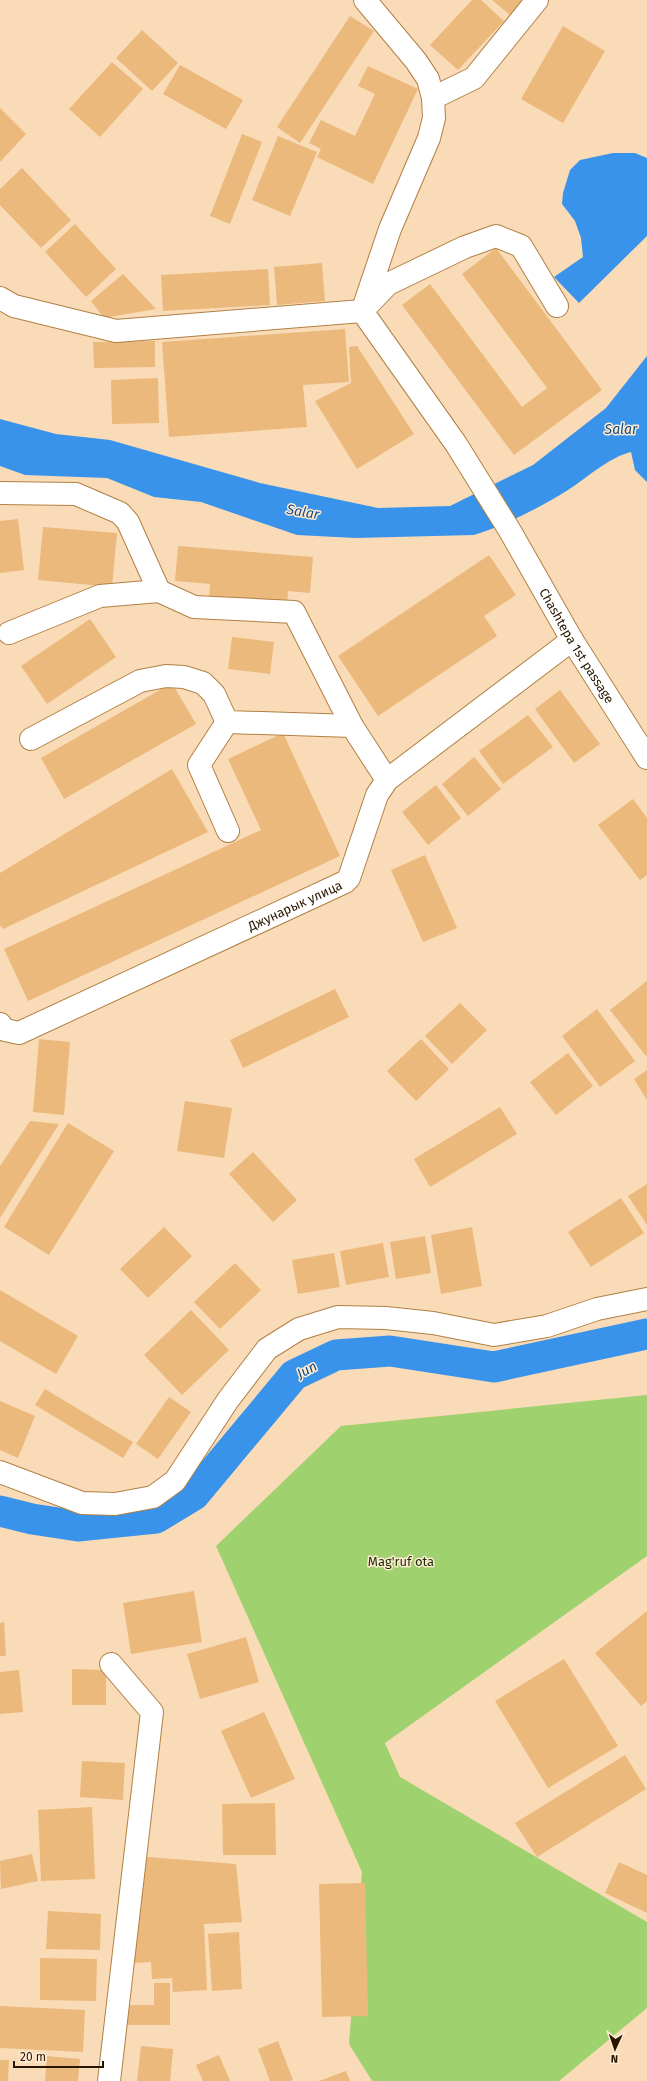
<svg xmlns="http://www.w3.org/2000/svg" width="647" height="2081" font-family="'Fira Sans',sans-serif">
<rect width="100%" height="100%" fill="#fadbb7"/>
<polygon fill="#9fd16f" points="647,1395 647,1556 385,1743 400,1777 647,1922 647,2008 559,2081 372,2081 349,2044 362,1872 216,1546 341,1426"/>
<g fill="#3993ea">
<polygon points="613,153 635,153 647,158 647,236 579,303 554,277 583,257 581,238 575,221 562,204 563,193 570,170 580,160"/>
<path d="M647,356V482L635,470L631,452C608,458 588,477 568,490C539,508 506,525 474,535L355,538L297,535L201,502L154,497L107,478L25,475L0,466V419L56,434L110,440L260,483L378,508L450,506L533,465L606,408Z"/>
</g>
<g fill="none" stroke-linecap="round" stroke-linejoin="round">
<polyline stroke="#3993ea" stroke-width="31" points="0,1511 32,1519 78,1526 156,1518 194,1495 294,1375 336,1355 390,1351 494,1367 647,1334"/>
</g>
<g fill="#ebb97c">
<polygon points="472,0 481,0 504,21 458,70 430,45"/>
<polygon points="492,0 523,0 510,15"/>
<polygon points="350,16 374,31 300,143 277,127"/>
<polygon points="563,26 605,51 563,123 521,99"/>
<polygon points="142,30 178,63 152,91 116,58"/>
<polygon points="112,62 143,89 100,137 69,109"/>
<polygon points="180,65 243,100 226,129 163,94"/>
<polygon points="368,66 418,89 373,184 317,157 321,149 309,143 321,120 355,136 375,94 358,86"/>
<polygon points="0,108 26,134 0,162"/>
<polygon points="242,134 262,142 230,224 210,216"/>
<polygon points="278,136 317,152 290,216 252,200"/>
<polygon points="22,168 71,220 41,248 0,205 0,189"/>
<polygon points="75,224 116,269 86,297 45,252"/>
<polygon points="496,248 602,390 514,455 402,305 430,284 522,407 547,388 462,274"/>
<polygon points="322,263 325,301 277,305 274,267"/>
<polygon points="268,269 270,305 163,311 161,275"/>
<polygon points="123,274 156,309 104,318 91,301"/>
<polygon points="345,329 349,382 303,385 307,427 169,437 162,342"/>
<polygon points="155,341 155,367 94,368 93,342"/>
<polygon points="357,346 414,434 357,469 315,401 351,383 349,347"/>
<polygon points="158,378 159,423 112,424 111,380"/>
<polygon points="18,519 24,570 0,573 0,521"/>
<polygon points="43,527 117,533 112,587 38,580"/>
<polygon points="178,546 313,557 310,593 288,591 287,605 209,599 210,584 175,581"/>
<polygon points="489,555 516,595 484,616 497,636 378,716 338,656"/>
<polygon points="90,619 116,657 47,704 21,666"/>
<polygon points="232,637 274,642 270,674 228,669"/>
<polygon points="172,683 196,724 64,799 41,758"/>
<polygon points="560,690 600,744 574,763 535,709"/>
<polygon points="528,715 553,747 503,784 479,751"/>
<polygon points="283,733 340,856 28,1001 4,949 261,830 228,759"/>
<polygon points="474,757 501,789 468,816 442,784"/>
<polygon points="172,769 208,832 3,929 0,925 0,873"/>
<polygon points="436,785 461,818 428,845 402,812"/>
<polygon points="633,799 647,818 647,875 640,880 598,825"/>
<polygon points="425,855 457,928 423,942 391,870"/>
<polygon points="647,981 647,1055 646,1056 610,1010"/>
<polygon points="335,989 349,1017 243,1068 230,1040"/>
<polygon points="460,1003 487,1030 452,1064 425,1036"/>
<polygon points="597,1009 635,1061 600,1087 562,1036"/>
<polygon points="39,1039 70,1042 64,1115 33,1112"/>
<polygon points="421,1039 449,1069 416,1101 387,1071"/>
<polygon points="568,1053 593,1086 556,1115 530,1082"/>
<polygon points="647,1070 647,1100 634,1079"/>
<polygon points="185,1101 232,1108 224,1158 177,1151"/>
<polygon points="500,1107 517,1134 430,1187 414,1159"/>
<polygon points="30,1121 59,1124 0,1218 0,1166"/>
<polygon points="68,1123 114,1151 49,1255 4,1227"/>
<polygon points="253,1152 297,1200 273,1222 229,1174"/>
<polygon points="647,1184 647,1225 628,1196"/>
<polygon points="621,1198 644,1233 591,1267 568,1232"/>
<polygon points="164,1227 192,1256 148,1298 120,1269"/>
<polygon points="472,1227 482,1286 441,1294 431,1235"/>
<polygon points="425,1236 431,1273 396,1279 390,1242"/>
<polygon points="383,1243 389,1277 346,1285 340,1251"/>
<polygon points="334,1253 340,1287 298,1294 292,1260"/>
<polygon points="235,1263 261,1290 220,1329 194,1302"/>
<polygon points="0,1290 78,1336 56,1374 0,1341"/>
<polygon points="191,1310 229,1350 182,1395 144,1355"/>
<polygon points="45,1389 133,1442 123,1458 35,1405"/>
<polygon points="169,1397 191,1412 158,1459 136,1444"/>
<polygon points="0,1401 35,1416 18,1458 0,1450"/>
<polygon points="194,1591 202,1642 131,1654 123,1603"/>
<polygon points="647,1611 647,1701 641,1706 595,1653"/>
<polygon points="4,1622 6,1656 0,1656 0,1623"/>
<polygon points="246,1637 259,1682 200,1699 187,1654"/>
<polygon points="564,1659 618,1746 548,1788 495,1701"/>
<polygon points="72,1669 106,1670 106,1705 72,1705"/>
<polygon points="19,1670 23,1712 0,1714 0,1672"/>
<polygon points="264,1712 295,1779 251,1798 221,1731"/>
<polygon points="625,1755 646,1789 537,1857 515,1823"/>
<polygon points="82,1761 125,1763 123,1800 80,1797"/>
<polygon points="275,1803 276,1855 223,1855 222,1804"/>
<polygon points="92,1807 95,1879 41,1881 38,1810"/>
<polygon points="32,1854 38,1881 1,1889 0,1861"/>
<polygon points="136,1856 236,1864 242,1922 204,1924 207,1990 173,1992 172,1978 152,1979 151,1962 134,1963"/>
<polygon points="619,1862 647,1875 647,1913 605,1893"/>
<polygon points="365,1883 368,2016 322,2017 319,1884"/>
<polygon points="48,1911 101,1914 100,1950 46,1949"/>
<polygon points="239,1932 242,1989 212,1991 208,1934"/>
<polygon points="40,1958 97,1959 96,2001 40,2000"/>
<polygon points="154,1983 170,1983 170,2025 127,2025 127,2005 154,2005"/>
<polygon points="0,2006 85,2010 83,2052 0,2048"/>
<polygon points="278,2041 293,2080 291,2081 270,2081 258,2049"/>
<polygon points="141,2046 173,2049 170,2081 137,2081"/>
<polygon points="219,2055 230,2081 203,2081 196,2065"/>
<polygon points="47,2056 80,2059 78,2081 45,2081"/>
<polygon points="0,2060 9,2060 8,2081 0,2081"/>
<polygon points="346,2071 350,2081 319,2081"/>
</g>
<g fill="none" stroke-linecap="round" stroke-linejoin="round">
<g stroke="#b08044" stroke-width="24">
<g id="minor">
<polyline points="433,98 474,78 537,0"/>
<polyline points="0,298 14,306 116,331 362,311 388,284 465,247 496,236 521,246 557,306"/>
<polyline points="365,303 390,229 429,138 434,118 433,98 428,79 416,61 365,0"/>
<path id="s1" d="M362,311L456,444L510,531L572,640L647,758"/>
<polyline points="0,493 76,494 120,513 128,522 159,591 194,607 294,612 352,726 387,780"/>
<polyline points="9,633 100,596 159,591"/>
<polyline points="227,722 199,765 228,831"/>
<polyline points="31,739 140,681 166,676 184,677 203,683 214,694 227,722 352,726"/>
<path id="s2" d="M0,1024L5,1030L19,1033L345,882L349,878L377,795L387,780L572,640"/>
<polyline points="0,1472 82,1503 115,1504 153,1497 175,1481 228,1400 267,1349 299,1329 338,1317 386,1318 433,1323 494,1335 547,1326 597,1309 647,1299"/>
<polyline points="109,2081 152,1712 111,1664"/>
</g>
</g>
<use href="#minor" stroke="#fff" stroke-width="22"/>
</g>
<g text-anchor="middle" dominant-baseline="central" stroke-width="3" stroke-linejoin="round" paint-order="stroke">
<g font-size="13" fill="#291600" stroke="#ffead2">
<text stroke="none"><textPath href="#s1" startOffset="398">Chashtepa 1st passage</textPath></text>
<text stroke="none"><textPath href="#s2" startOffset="326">Джунарык улица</textPath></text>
</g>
<g font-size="13" fill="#1b3002" stroke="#ffead2">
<text x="401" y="1561">Mag'ruf ota</text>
</g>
<g font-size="14" font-style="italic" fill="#0f4d86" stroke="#ffead2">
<text x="621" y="429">Salar</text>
<text transform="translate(303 512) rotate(10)">Salar</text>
<text transform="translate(307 1370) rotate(-28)">Jun</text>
</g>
</g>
<g transform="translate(615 2049) rotate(183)" stroke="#ffead2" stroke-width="3" paint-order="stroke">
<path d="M0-3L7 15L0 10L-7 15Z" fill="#291600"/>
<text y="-6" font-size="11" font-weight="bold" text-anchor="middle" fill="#291600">N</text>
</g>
<path d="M14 2061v6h89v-6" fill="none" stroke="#291600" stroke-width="2"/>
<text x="20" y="2061" font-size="12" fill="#291600" stroke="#ffead2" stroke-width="3" paint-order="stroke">20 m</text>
</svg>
